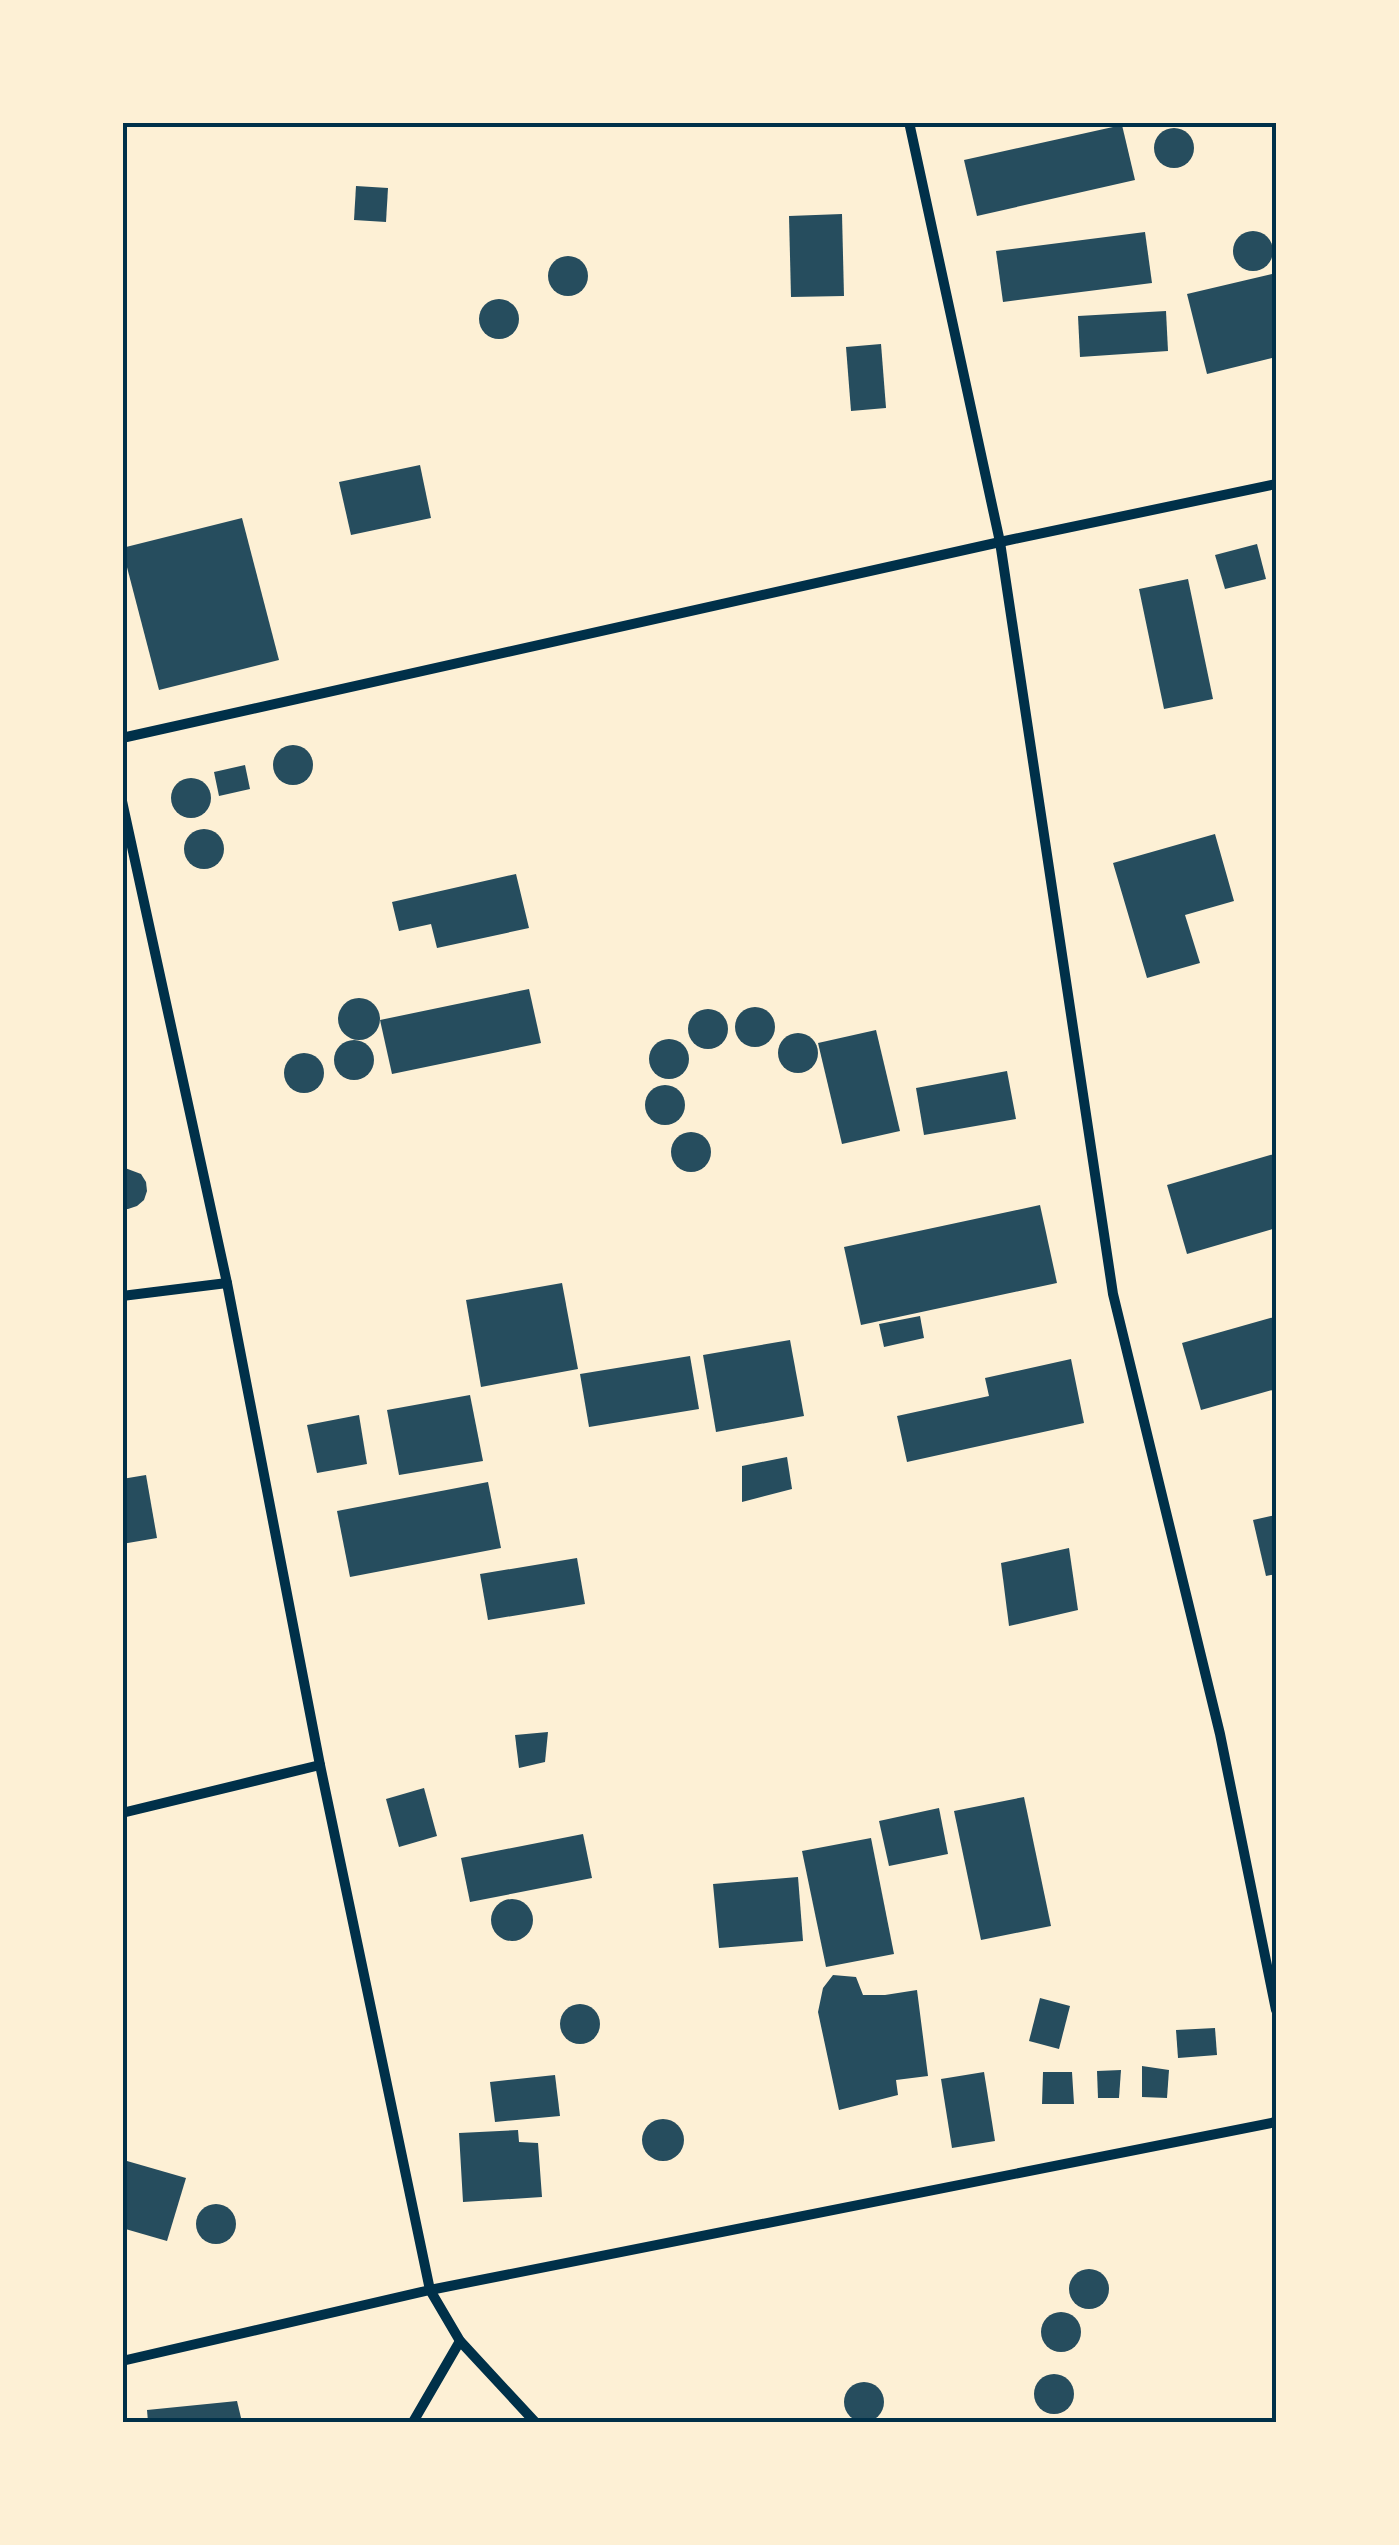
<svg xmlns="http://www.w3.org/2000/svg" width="1399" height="2545" font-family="'PT Sans',sans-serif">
<rect width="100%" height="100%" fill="#fdf0d5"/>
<g fill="#264d5e">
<polygon points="1122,125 1135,180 977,216 964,160"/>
<circle cx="1174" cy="148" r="20"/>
<polygon points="356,186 388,188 386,222 354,220"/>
<polygon points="842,214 844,296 791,297 789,216"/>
<circle cx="1253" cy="251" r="20"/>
<polygon points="1145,232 1152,283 1003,302 996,251"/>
<circle cx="568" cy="276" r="20"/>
<polygon points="1276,273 1276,357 1207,374 1187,294"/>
<circle cx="499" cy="319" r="20"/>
<polygon points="1166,311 1168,351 1080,357 1078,316"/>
<polygon points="881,344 886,408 851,411 846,347"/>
<polygon points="420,465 431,518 351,535 339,482"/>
<polygon points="242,518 279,660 159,690 122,548"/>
<polygon points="1257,544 1266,579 1225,589 1215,555"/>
<polygon points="1188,579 1213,699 1164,709 1139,589"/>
<circle cx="293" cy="765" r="20"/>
<polygon points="245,765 250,789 219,796 214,772"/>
<circle cx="191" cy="798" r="20"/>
<circle cx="204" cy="849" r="20"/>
<polygon points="1215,834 1234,901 1185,915 1200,963 1147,978 1113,863"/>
<polygon points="516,874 529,928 437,948 431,924 399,931 392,902"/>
<polygon points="529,989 541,1043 392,1074 380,1020"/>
<circle cx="359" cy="1019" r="21"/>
<circle cx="755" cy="1027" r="20"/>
<circle cx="708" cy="1029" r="20"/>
<polygon points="876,1030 900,1131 842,1144 818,1043"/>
<circle cx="798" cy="1053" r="20"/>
<circle cx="669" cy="1059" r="20"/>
<circle cx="354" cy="1060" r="20"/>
<circle cx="304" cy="1073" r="20"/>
<polygon points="1007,1071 1016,1119 924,1135 916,1088"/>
<circle cx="665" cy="1105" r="20"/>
<circle cx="691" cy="1152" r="20"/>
<polygon points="1274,1154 1276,1162 1276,1228 1187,1254 1167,1185"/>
<polygon points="125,1168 141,1174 146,1182 147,1191 144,1200 137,1206 128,1209 122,1209 122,1169"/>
<polygon points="1040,1205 1057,1283 861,1325 844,1247"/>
<polygon points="562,1283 578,1369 481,1387 466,1300"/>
<polygon points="920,1316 924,1338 884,1347 879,1324"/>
<polygon points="1274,1317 1276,1324 1276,1389 1201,1410 1182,1343"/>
<polygon points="790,1340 804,1416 716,1432 703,1355"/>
<polygon points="690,1356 699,1409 589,1427 580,1374"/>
<polygon points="1071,1359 1084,1423 907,1462 897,1416 989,1396 985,1378"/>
<polygon points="470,1395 483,1461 399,1475 387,1410"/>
<polygon points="359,1415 367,1464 317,1473 307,1425"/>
<polygon points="787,1457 792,1489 742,1502 742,1466"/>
<polygon points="146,1475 157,1538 122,1544 122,1479"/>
<polygon points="488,1482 501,1548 350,1577 337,1511"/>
<polygon points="1276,1515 1276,1574 1266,1576 1253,1520"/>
<polygon points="1069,1548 1078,1610 1009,1626 1001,1563"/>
<polygon points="577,1558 585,1604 488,1620 480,1574"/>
<polygon points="548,1732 545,1762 519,1768 515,1735"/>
<polygon points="424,1788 437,1836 399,1847 386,1799"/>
<polygon points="1024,1797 1051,1926 981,1940 954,1811"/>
<polygon points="939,1808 948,1854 889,1866 879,1821"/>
<polygon points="583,1834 592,1878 470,1902 461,1858"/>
<polygon points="871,1838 894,1954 826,1967 802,1851"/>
<polygon points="798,1877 803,1941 719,1948 713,1884"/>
<circle cx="512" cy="1920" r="21"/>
<polygon points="833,1975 856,1977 863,1995 885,1995 917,1990 928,2076 896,2080 898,2095 839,2110 818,2012 823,1988"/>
<polygon points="1040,1998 1070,2006 1059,2049 1029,2041"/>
<circle cx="580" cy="2024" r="20"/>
<polygon points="1215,2028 1217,2055 1178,2058 1176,2030"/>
<polygon points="1142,2066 1169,2070 1167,2098 1142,2097"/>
<polygon points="1121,2070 1119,2098 1098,2098 1097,2071"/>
<polygon points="984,2072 995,2141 952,2148 941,2079"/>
<polygon points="1043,2072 1072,2072 1074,2104 1042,2104"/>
<polygon points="555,2075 560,2116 495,2122 490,2082"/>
<circle cx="663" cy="2140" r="21"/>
<polygon points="518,2130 519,2142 538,2143 542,2197 463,2202 459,2133"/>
<polygon points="127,2161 186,2178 167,2241 122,2228 122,2175"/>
<circle cx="216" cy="2224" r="20"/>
<circle cx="1089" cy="2289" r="20"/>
<circle cx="1061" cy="2332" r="20"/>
<circle cx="1054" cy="2394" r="20"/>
<circle cx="864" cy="2402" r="20"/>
<polygon points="237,2401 242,2422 148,2422 147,2410"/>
</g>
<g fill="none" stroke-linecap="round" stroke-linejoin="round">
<g stroke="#003049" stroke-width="10">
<polyline points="909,122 1000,542 1113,1294 1220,1734 1276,2010"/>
<polyline points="122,738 1000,542 1276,484"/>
<polyline points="122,801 227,1283 320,1765 430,2290 460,2341 535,2422"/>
<polyline points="122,1296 227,1283"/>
<polyline points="122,1813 320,1765"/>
<polyline points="122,2361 430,2290 1276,2122"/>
<polyline points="413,2422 460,2341"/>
</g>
</g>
<rect width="1399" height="2545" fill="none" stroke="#fdf0d5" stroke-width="250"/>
<rect x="125" y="125" width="1149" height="2295" fill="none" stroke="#003049" stroke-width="4"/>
</svg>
